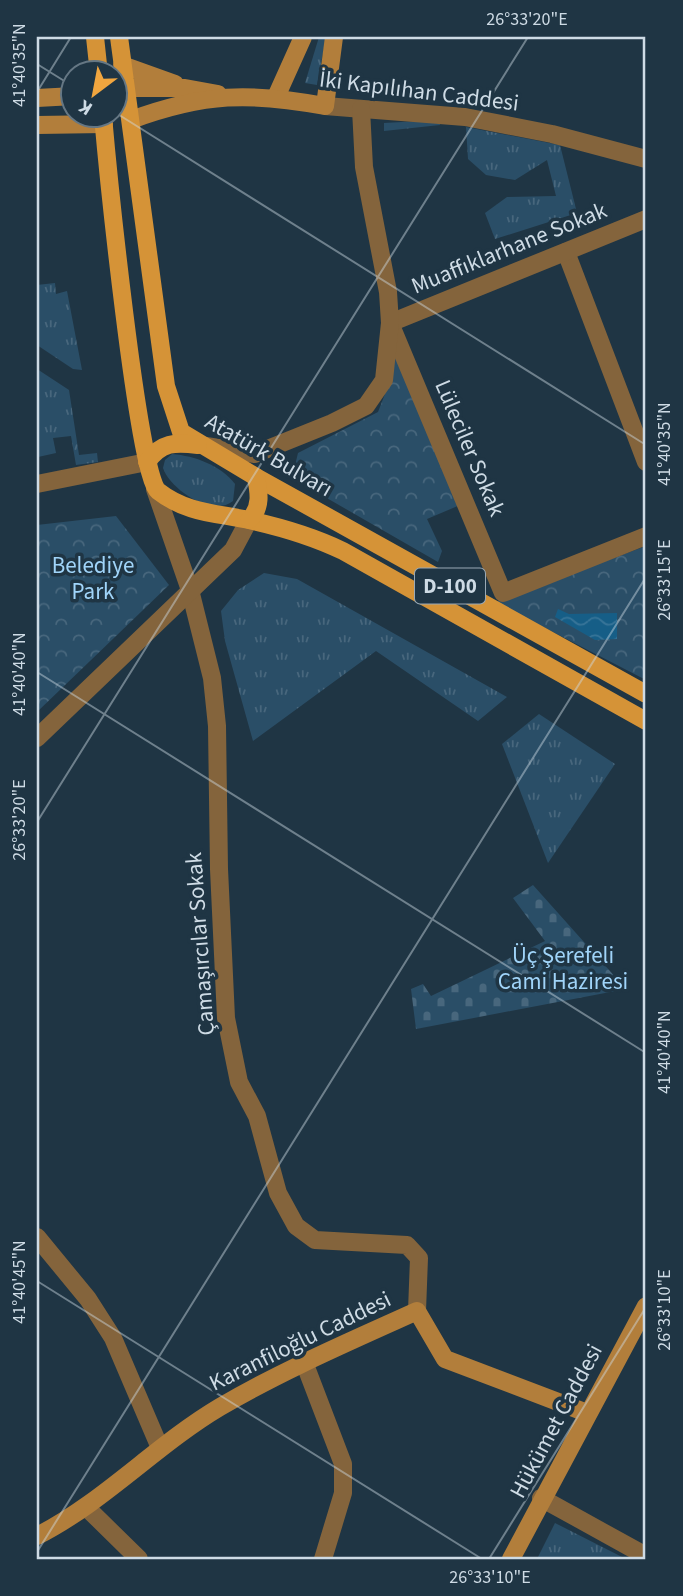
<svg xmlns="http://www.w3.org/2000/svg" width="683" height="1596" font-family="'Source Sans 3',sans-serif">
<defs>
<pattern id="grass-tufts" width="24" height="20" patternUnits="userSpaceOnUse" patternTransform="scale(1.75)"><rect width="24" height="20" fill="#2a4e67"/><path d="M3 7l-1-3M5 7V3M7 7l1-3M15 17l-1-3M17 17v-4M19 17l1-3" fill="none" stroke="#48677d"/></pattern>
<pattern id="cemetery-stones" width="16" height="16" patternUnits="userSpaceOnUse" patternTransform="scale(1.75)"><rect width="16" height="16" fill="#2a4e67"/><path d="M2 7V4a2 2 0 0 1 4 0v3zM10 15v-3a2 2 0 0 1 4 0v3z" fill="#48677d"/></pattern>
<pattern id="park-crowns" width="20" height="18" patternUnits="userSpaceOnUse" patternTransform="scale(1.75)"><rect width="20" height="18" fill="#2a4e67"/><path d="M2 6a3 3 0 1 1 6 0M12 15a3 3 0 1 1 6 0" fill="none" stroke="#48677d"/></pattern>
<pattern id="water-waves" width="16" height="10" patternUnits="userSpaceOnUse" patternTransform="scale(1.75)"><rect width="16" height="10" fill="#165e87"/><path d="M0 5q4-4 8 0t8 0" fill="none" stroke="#377498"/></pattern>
</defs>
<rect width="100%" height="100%" fill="#1f3544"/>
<g fill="url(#grass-tufts)">
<polygon points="319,37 326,37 317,85 305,83"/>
<polygon points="439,120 440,125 384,131 384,123"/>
<polygon points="466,127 560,145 577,213 495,239 485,213 507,197 556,196 547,160 515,180 486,175 468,159"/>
<polygon points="55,283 56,294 67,291 82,370 73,369 37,345 37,285"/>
<polygon points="37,369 69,390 79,455 97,453 98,462 76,465 71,436 53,438 56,453 38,457"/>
<path d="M172,454C195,456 220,465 235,484L233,501C212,518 170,489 163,468L165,460Z"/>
<polygon points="264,573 297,579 507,697 478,721 376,651 253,741 225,641 221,611 238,590"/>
<polygon points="539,714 615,764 548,863 502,744"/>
<polygon points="555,1523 626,1559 537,1559"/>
</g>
<polygon fill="url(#cemetery-stones)" points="533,885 626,989 416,1029 411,989 423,984 431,996 545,941 513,898"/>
<g fill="url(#park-crowns)">
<polygon points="390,345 460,505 427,519 442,551 438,562 292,478 298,453 378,412 385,394"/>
<polygon points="116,516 169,585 37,712 37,525"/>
<polygon points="646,546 646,680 495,602"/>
</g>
<polygon fill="url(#water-waves)" points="558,609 569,614 617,613 617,639 595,640 555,617"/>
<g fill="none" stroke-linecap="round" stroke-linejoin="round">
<g stroke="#84643c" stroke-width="18">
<polyline points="325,106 465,117 552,134 646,159"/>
<polyline points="566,252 646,462"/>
<polyline points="390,323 503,593 646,536"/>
<polyline points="390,323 646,219"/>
<polyline points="206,446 255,454 332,423 366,406 384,380 390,323 388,292 364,167 361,109"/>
<polyline points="37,484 147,462"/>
<polyline points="155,489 190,590 212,678 217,726 219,869 226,1018 239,1082 257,1116 278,1193 296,1226 315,1240 407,1245 419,1258 417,1311"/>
<polyline points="37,738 233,550 249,520"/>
<polyline points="37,1237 88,1299 113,1338 160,1448"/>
<polyline points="304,1362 343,1464 343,1493 323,1559"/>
<polyline points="541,1498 646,1556"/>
<polyline points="86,1507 139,1559"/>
</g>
<g stroke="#b27e3b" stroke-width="18">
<polyline points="122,65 175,84"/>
<polyline points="125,88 185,88 218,94"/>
<polyline points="276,97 303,37"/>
<polyline points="37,98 74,96"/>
<path d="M131,120C204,93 250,92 325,106L334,37"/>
<polyline points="37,125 104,124"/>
<path d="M37,1536C104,1502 156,1445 220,1407C283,1370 351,1341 417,1311L445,1359L587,1413"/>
<polyline points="511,1559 646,1306"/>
</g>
<g stroke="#d59337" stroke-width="18">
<polyline points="95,37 99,74"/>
<polyline points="119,37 166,386 181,432 256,477 646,694"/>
<path d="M103,116C107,162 138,475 158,491C187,514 219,513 253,521C284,528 314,537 343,551L646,721"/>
<path d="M147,462C161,442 175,442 198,445"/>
<path d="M249,520C262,508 259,492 256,477"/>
</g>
</g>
<path fill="none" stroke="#cedbe5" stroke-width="2" stroke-opacity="0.45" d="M37,64L74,87M37,92L71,37M116,113L646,445M37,672L646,1053M37,822L528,37M37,1281L482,1559M37,1552L646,577M489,1559L646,1307"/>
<g text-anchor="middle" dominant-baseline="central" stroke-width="7" stroke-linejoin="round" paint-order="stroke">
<rect fill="#1f3544" stroke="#9aa9b5" stroke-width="2" x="415" y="568.5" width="70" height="35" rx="5"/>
<g font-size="21" font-weight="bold" fill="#cedbe5">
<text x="450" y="586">D-100</text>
</g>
<g font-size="23" fill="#cedbe5" stroke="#1f3544">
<text transform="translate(419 91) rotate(7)">İki Kapılıhan Caddesi</text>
<text transform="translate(509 248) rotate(-22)">Muaffıklarhane Sokak</text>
<text transform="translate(470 448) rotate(67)">Lüleciler Sokak</text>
<text transform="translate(269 455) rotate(30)">Atatürk Bulvarı</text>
<text transform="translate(200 944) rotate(-94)">Çamaşırcılar Sokak</text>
<text transform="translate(300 1341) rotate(-26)">Karanfiloğlu Caddesi</text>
<text transform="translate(556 1421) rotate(-62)">Hükümet Caddesi</text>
</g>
<g font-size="23" fill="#a0d4f9" stroke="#1f3544">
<text x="93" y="565">Belediye<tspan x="93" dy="26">Park</tspan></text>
<text x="563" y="955">Üç Şerefeli<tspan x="563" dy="26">Cami Haziresi</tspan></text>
</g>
</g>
<rect width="683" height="1596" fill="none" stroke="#1f3544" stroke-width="77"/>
<g transform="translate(94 94) rotate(212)"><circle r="33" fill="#1f3544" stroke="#657784" stroke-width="2"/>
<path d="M0-5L12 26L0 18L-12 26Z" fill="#f1a63f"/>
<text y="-10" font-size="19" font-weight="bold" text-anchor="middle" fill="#cedbe5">K</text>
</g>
<rect x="38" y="38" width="606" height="1520" fill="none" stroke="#cedbe5" stroke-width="2.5"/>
<g font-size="18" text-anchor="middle" fill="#cedbe5">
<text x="527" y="25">26°33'20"E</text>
<text transform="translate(19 65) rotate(-90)" y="6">41°40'35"N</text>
<text transform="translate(664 444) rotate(-90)" y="6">41°40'35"N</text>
<text transform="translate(664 580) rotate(-90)" y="6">26°33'15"E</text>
<text transform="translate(19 674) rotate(-90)" y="6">41°40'40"N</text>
<text transform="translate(19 820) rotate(-90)" y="6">26°33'20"E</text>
<text transform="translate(664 1052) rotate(-90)" y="6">41°40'40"N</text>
<text transform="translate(19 1282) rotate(-90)" y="6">41°40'45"N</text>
<text transform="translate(664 1310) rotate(-90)" y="6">26°33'10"E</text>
<text x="490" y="1583">26°33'10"E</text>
</g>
</svg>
